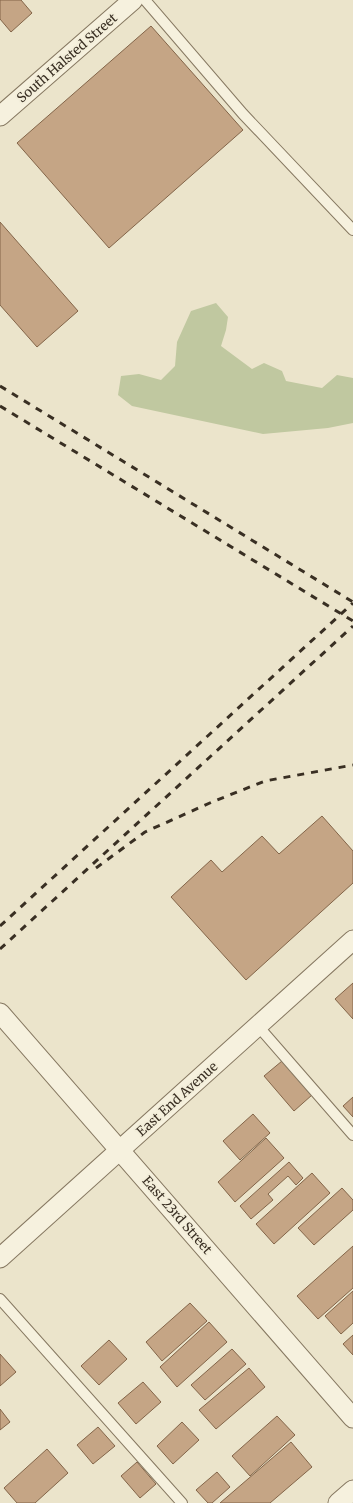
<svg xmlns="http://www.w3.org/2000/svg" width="353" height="1503" font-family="Merriweather,serif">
<rect width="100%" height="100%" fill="#ebe4cb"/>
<polygon fill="#c0c8a0" points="216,303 228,317 226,330 221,346 252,369 264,363 282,371 286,381 322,388 337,375 353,378 353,423 328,428 263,434 132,406 118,395 121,376 139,374 161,380 175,366 177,342 191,311"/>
<g fill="#c5a585" stroke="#836549">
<polygon points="0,0 21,0 32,13 11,32 0,19"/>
<polygon points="151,26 243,130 109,248 17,143"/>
<polygon points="0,222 78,311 37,347 0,305"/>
<polygon points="322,816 353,851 353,883 246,980 171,897 211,860 222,872 262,836 279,854"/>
<polygon points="353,983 353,1019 335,999"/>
<polygon points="282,1061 312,1095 294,1111 264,1076"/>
<polygon points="353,1097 353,1117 343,1106"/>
<polygon points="253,1114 270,1133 240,1160 223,1141"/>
<polygon points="266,1138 284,1158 235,1202 218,1182"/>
<polygon points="289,1162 303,1178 296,1185 288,1176 268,1194 273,1200 251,1219 240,1206"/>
<polygon points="312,1173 330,1193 274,1244 256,1224"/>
<polygon points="342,1188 353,1200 353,1210 314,1245 298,1228"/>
<polygon points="353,1246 353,1288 318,1319 297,1296"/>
<polygon points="353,1291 353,1323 341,1334 325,1316"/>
<polygon points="190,1303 207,1321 162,1361 146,1342"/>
<polygon points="209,1322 227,1342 177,1387 160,1367"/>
<polygon points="353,1335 353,1355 343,1344"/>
<polygon points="109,1340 127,1359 99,1385 81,1366"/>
<polygon points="232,1349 246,1364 205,1400 191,1385"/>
<polygon points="0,1354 16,1372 0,1386"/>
<polygon points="249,1368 265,1387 216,1429 199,1410"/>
<polygon points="143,1382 161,1402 136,1424 118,1403"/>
<polygon points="0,1409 10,1422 0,1430"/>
<polygon points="277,1416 295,1435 250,1476 232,1456"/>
<polygon points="182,1422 199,1440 173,1464 157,1446"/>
<polygon points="98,1427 115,1446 93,1464 77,1445"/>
<polygon points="291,1442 312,1467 270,1503 220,1503"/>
<polygon points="47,1449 68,1473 35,1503 17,1503 4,1488"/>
<polygon points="137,1462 156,1484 140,1498 121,1476"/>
<polygon points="217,1472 230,1487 212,1503 208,1503 196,1490"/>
</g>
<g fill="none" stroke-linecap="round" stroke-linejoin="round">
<g stroke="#867861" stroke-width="12">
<g id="lane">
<polyline points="145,0 243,114 353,230"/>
<polyline points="258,1026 353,1135"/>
<polyline points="0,1299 182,1503"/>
</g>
</g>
<g stroke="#867861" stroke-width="21">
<g id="street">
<polyline points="0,116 133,0"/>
<polyline points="0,1013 353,1418"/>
<polyline points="0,1258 353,940"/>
<polyline points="338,1503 353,1490"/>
</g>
</g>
<use href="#lane" stroke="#f6f1de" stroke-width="10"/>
<use href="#street" stroke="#f6f1de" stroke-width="19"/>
<g stroke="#392f23" stroke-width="3" stroke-dasharray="7 7" stroke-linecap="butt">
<polyline points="0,386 353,602"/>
<polyline points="0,406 353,621"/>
<polyline points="96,868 145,832 212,802 265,781 353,765"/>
<polyline points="0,926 353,603"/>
<polyline points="0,949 353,626"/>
</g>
</g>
<g text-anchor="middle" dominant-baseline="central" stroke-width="4" stroke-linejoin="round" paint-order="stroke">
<g font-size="13" fill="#392f23" stroke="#f3eeda">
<text transform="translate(67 58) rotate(-41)">South Halsted Street</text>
<text transform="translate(177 1099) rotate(-42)">East End Avenue</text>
<text transform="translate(177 1215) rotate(49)">East 23rd Street</text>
</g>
</g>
</svg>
